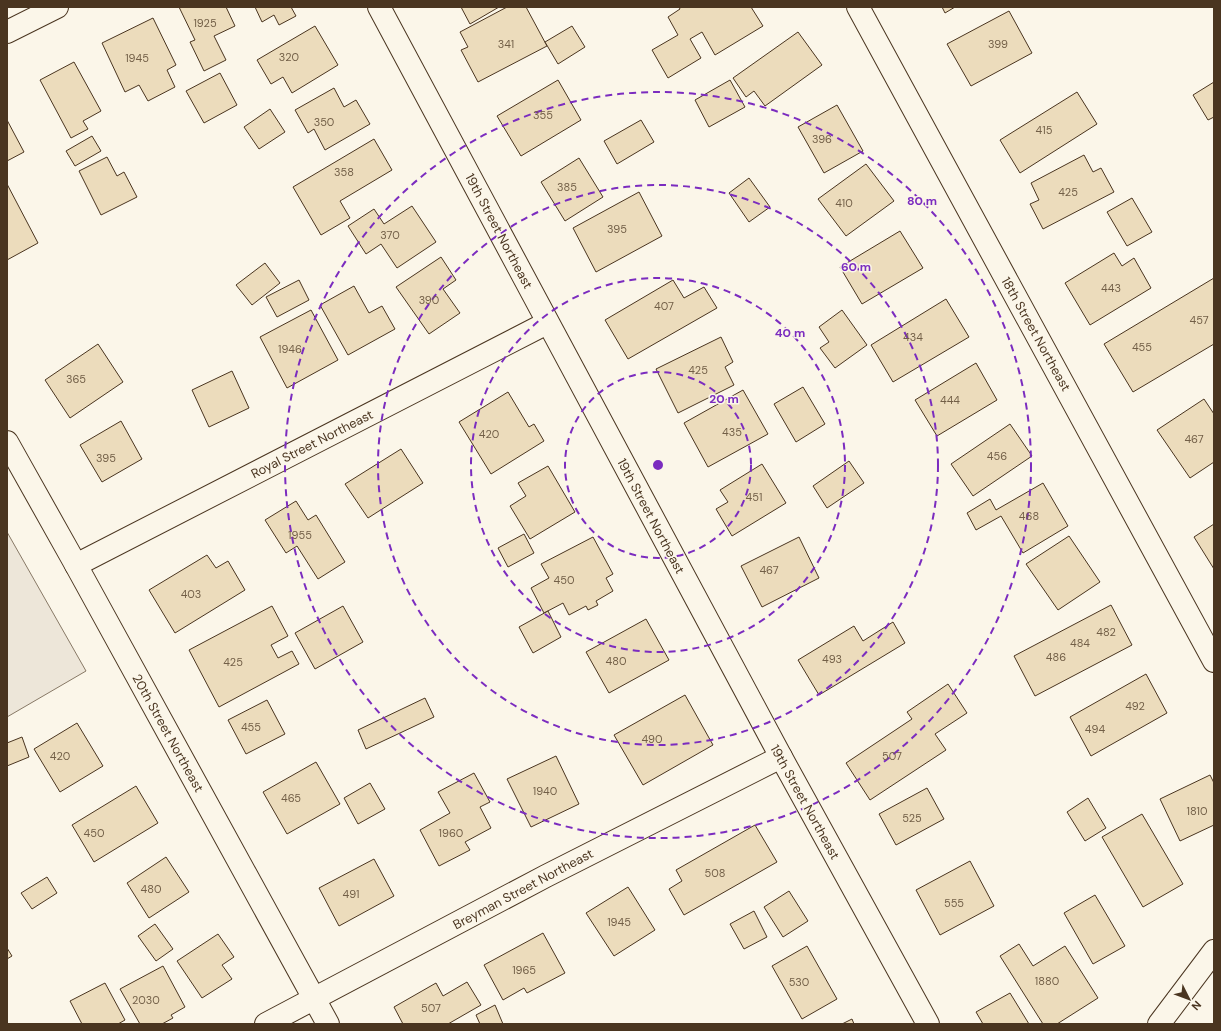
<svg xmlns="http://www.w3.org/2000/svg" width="1221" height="1031" font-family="'DM Sans',sans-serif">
<rect width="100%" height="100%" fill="#fbf6e9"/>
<polygon fill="#ede6d9" stroke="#887966" points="7,532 86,671 7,717"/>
<g fill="#ecdcbc" stroke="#4a3520">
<polygon points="179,7 226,7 235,26 214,36 226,60 204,71 190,42 195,40"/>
<polygon points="255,7 291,7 296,16 279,25 274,15 262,22"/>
<polygon points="461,7 499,7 470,24"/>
<polygon points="507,7 526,7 547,46 478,82 461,50 468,47 460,32"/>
<polygon points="679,7 751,7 763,26 715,55 702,32 690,39 701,58 668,78 652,50 678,35 668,17 680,9"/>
<polygon points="942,7 955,7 945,13"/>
<polygon points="1009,11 1032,53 971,86 947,44"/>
<polygon points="153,18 176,65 167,70 175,87 148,101 139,85 125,92 102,43"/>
<polygon points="315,26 338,65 292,93 283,77 271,84 257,60"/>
<polygon points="572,26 585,47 558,64 545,42"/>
<polygon points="798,32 822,65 765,106 754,91 746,97 733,78"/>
<polygon points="74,62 101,111 83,121 88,129 71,138 40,80"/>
<polygon points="220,73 237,105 204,123 186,91"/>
<polygon points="558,80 581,120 521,156 497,116"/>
<polygon points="730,80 745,107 709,127 695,100"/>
<polygon points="1214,82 1214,117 1208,120 1193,95"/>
<polygon points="334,88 344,107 356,100 370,124 325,150 314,129 308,133 295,110"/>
<polygon points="1077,92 1097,124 1020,173 1000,140"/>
<polygon points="837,105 863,151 824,173 798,127"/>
<polygon points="270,109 285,132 259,149 244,127"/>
<polygon points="7,120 24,152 7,161"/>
<polygon points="641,120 654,142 617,164 604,141"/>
<polygon points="92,136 101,151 75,166 66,151"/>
<polygon points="374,139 392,170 340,201 350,218 321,235 293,187"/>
<polygon points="1084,155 1093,172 1101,168 1114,192 1043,229 1030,204 1039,200 1031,183"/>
<polygon points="107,157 117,176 124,172 137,197 101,215 79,171"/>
<polygon points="579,158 603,197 565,221 541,182"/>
<polygon points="866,164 894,201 846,236 818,199"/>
<polygon points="749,178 770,207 749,222 729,193"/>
<polygon points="7,184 38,243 7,260"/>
<polygon points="639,192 662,236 596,272 573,228"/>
<polygon points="1132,198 1152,232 1127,246 1107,212"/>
<polygon points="412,206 436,242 397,268 381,244 366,254 348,226 374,209 384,224"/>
<polygon points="900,231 923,268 862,304 840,267"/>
<polygon points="1114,253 1122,266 1134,258 1151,288 1090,325 1065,283"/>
<polygon points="441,257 456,280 443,289 460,313 429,334 396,287"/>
<polygon points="265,263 280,283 252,305 236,285"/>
<polygon points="1214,278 1214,344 1133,392 1104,344"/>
<polygon points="299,280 309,300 277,317 266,297"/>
<polygon points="673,280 684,298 704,287 717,308 628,359 605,320"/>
<polygon points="354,286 369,313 382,306 395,329 348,355 320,305"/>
<polygon points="946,299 969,337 893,382 871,345"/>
<polygon points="311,310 338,360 287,388 260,337"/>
<polygon points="842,310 867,345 835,368 820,348 829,342 819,327"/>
<polygon points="721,337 733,362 725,367 734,385 678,413 656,369"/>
<polygon points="98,344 123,382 70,418 45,380"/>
<polygon points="976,363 997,400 937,436 915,400"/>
<polygon points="232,371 249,408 209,427 192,390"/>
<polygon points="803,387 825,424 796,442 774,404"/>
<polygon points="743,390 768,434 708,467 684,423"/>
<polygon points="508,392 529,427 534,424 544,441 491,474 459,422"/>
<polygon points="1204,399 1214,414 1214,462 1190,478 1157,430"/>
<polygon points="121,421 142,459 102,482 80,445"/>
<polygon points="1010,424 1032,456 973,496 951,464"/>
<polygon points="401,449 423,483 368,518 345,484"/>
<polygon points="849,461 864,483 827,508 813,486"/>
<polygon points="762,464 786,503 732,536 716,509 728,502 720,490"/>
<polygon points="548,466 575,512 530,539 510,506 526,496 518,483"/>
<polygon points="1043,483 1068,526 1023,553 1001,516 976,530 967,513 990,499 996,510"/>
<polygon points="296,501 308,520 316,515 345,562 318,579 297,546 286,553 265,520"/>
<polygon points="1214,524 1214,569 1194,537"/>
<polygon points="524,534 534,553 508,567 498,548"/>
<polygon points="1069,536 1100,582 1058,610 1026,564"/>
<polygon points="593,537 613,574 606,578 613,591 596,601 598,605 588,610 586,606 569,615 563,603 544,613 531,588 549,578 541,564"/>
<polygon points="799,537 819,578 762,607 741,566"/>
<polygon points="207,555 216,568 228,561 245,590 175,633 149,590"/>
<polygon points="1111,605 1132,645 1035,696 1014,656"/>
<polygon points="272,606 288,636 271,645 278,658 292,651 299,664 219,707 189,650"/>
<polygon points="343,606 363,642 315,669 295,633"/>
<polygon points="548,611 561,637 533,653 519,627"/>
<polygon points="646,619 669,660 609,693 586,652"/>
<polygon points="893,622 905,643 819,695 798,660 854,626 863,641"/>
<polygon points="1146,674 1167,713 1091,756 1070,717"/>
<polygon points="948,684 967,713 935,734 946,750 870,800 846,763 912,719 907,712"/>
<polygon points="685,695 713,745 643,785 614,735"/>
<polygon points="425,698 434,717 366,749 358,730"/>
<polygon points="267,700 285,734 246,754 228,720"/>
<polygon points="77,723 103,766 60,792 34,749"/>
<polygon points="22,737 29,757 7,766 7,743"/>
<polygon points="556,756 579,804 531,827 507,779"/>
<polygon points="316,762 340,804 287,834 263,792"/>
<polygon points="474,773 490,802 480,807 491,828 465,842 470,850 439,866 420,830 450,813 438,792"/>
<polygon points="1210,775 1214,783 1214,825 1180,841 1160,799"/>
<polygon points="370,783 385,809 358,824 344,798"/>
<polygon points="136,786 158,823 94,862 72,825"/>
<polygon points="927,788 944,819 896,845 879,814"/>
<polygon points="1088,798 1106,828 1085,841 1067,812"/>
<polygon points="1142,814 1183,884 1143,907 1102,837"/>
<polygon points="755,825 777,862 684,915 669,889 682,881 676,870"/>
<polygon points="166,857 189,892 149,918 127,883"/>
<polygon points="374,859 394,896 339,926 319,888"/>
<polygon points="970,861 994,906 940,935 916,890"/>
<polygon points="47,877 57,893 32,909 21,893"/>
<polygon points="628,887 655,930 614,956 586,913"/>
<polygon points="789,891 808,921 783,937 764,907"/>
<polygon points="1095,895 1125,946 1093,964 1064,913"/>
<polygon points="754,911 767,937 744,949 730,924"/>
<polygon points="155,924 173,949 156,961 138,936"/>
<polygon points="543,933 565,973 527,993 524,988 503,1000 484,965"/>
<polygon points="218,934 234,957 222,965 232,979 202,998 177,961"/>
<polygon points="1019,944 1033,966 1065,946 1098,998 1057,1024 1043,1024 1000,956"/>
<polygon points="807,946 837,999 802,1019 772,966"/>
<polygon points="7,948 12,956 7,959"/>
<polygon points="163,966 185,1007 171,1015 173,1018 162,1024 140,1024 120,989"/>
<polygon points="467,982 481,1005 448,1024 403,1024 394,1007 436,983 443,996"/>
<polygon points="105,983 125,1020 118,1024 82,1024 70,1001"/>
<polygon points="1010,993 1029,1024 983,1024 976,1012"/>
<polygon points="495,1005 503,1024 480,1024 476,1015"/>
<polygon points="852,1019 854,1024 842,1024"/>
</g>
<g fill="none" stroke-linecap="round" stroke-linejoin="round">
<g stroke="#4a3520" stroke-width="24">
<g id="street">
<polyline points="379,7 781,757 928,1024"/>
<polyline points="858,7 1214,661"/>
<polyline points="7,32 57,7"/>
<polyline points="7,442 76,565 328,1024"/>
<polyline points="76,565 547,323"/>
<polyline points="266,1024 546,876 781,757"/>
</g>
</g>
<g stroke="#4a3520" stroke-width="24">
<polyline id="secondary" points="1159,1024 1214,951"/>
</g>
<use href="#street" stroke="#fbf6e9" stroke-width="22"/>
<use href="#secondary" stroke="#fbf6e9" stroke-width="22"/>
</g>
<g fill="none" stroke="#7b2cbf" stroke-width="2" stroke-dasharray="7 5">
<circle cx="658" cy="465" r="93"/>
<circle cx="658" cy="465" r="187"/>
<circle cx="658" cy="465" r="280"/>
<circle cx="658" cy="465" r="373"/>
</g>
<g text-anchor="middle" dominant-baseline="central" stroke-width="3" stroke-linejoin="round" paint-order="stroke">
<g font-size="11" fill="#725f47">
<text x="205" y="23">1925</text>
<text x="506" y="44">341</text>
<text x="998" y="44">399</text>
<text x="289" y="57">320</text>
<text x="137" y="58">1945</text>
<text x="543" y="115">355</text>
<text x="324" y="122">350</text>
<text x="1044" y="130">415</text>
<text x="822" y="139">396</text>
<text x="344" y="172">358</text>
<text x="567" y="187">385</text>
<text x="1068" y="192">425</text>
<text x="844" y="203">410</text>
<text x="617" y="229">395</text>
<text x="390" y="235">370</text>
<text x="1111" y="288">443</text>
<text x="429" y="300">390</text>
<text x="664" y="306">407</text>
<text x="1199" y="320">457</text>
<text x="913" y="337">434</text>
<text x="1142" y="347">455</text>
<text x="290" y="349">1946</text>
<text x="698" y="370">425</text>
<text x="76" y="379">365</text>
<text x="950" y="400">444</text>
<text x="732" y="432">435</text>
<text x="489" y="434">420</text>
<text x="1194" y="439">467</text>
<text x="997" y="456">456</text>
<text x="106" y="458">395</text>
<text x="754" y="497">451</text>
<text x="1029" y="516">468</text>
<text x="300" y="535">1955</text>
<text x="769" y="570">467</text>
<text x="564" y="580">450</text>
<text x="191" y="594">403</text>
<text x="1106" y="632">482</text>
<text x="1080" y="643">484</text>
<text x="1056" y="657">486</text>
<text x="832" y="659">493</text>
<text x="616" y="661">480</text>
<text x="233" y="662">425</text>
<text x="1135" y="706">492</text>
<text x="251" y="727">455</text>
<text x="1095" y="729">494</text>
<text x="652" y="739">490</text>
<text x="60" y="756">420</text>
<text x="892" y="756">507</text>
<text x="545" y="791">1940</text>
<text x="291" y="798">465</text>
<text x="1197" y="811">1810</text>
<text x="912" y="818">525</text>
<text x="94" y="833">450</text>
<text x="451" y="833">1960</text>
<text x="715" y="873">508</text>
<text x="151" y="889">480</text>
<text x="351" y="894">491</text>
<text x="954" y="903">555</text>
<text x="619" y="922">1945</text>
<text x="524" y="970">1965</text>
<text x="1047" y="981">1880</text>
<text x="799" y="982">530</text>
<text x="146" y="1000">2030</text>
<text x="431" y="1008">507</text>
</g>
<g font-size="13" fill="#4a3520" stroke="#fbf6e9">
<text transform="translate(499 231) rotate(62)">19th Street Northeast</text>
<text transform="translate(1036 334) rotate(61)">18th Street Northeast</text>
<text transform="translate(312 444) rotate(-27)">Royal Street Northeast</text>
<text transform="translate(651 516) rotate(62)">19th Street Northeast</text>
<text transform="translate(168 733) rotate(61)">20th Street Northeast</text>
<text transform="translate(805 802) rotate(61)">19th Street Northeast</text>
<text transform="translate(523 889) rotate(-28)">Breyman Street Northeast</text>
</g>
</g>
<circle cx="658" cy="465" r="6" fill="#7b2cbf" stroke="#fbf6e9" stroke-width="2"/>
<g font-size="12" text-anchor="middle" font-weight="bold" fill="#7b2cbf" stroke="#fbf6e9" stroke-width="3" stroke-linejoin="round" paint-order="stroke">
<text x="922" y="205">80 m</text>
<text x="856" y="271">60 m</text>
<text x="790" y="337">40 m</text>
<text x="724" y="403">20 m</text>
</g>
<rect width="1221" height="1031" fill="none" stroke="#4a3520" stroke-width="16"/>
<g transform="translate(1189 999) rotate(132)" stroke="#fbf6e9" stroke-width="3" paint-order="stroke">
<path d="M0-3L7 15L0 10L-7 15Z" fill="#4a3520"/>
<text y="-6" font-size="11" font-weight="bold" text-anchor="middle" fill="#4a3520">N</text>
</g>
</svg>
